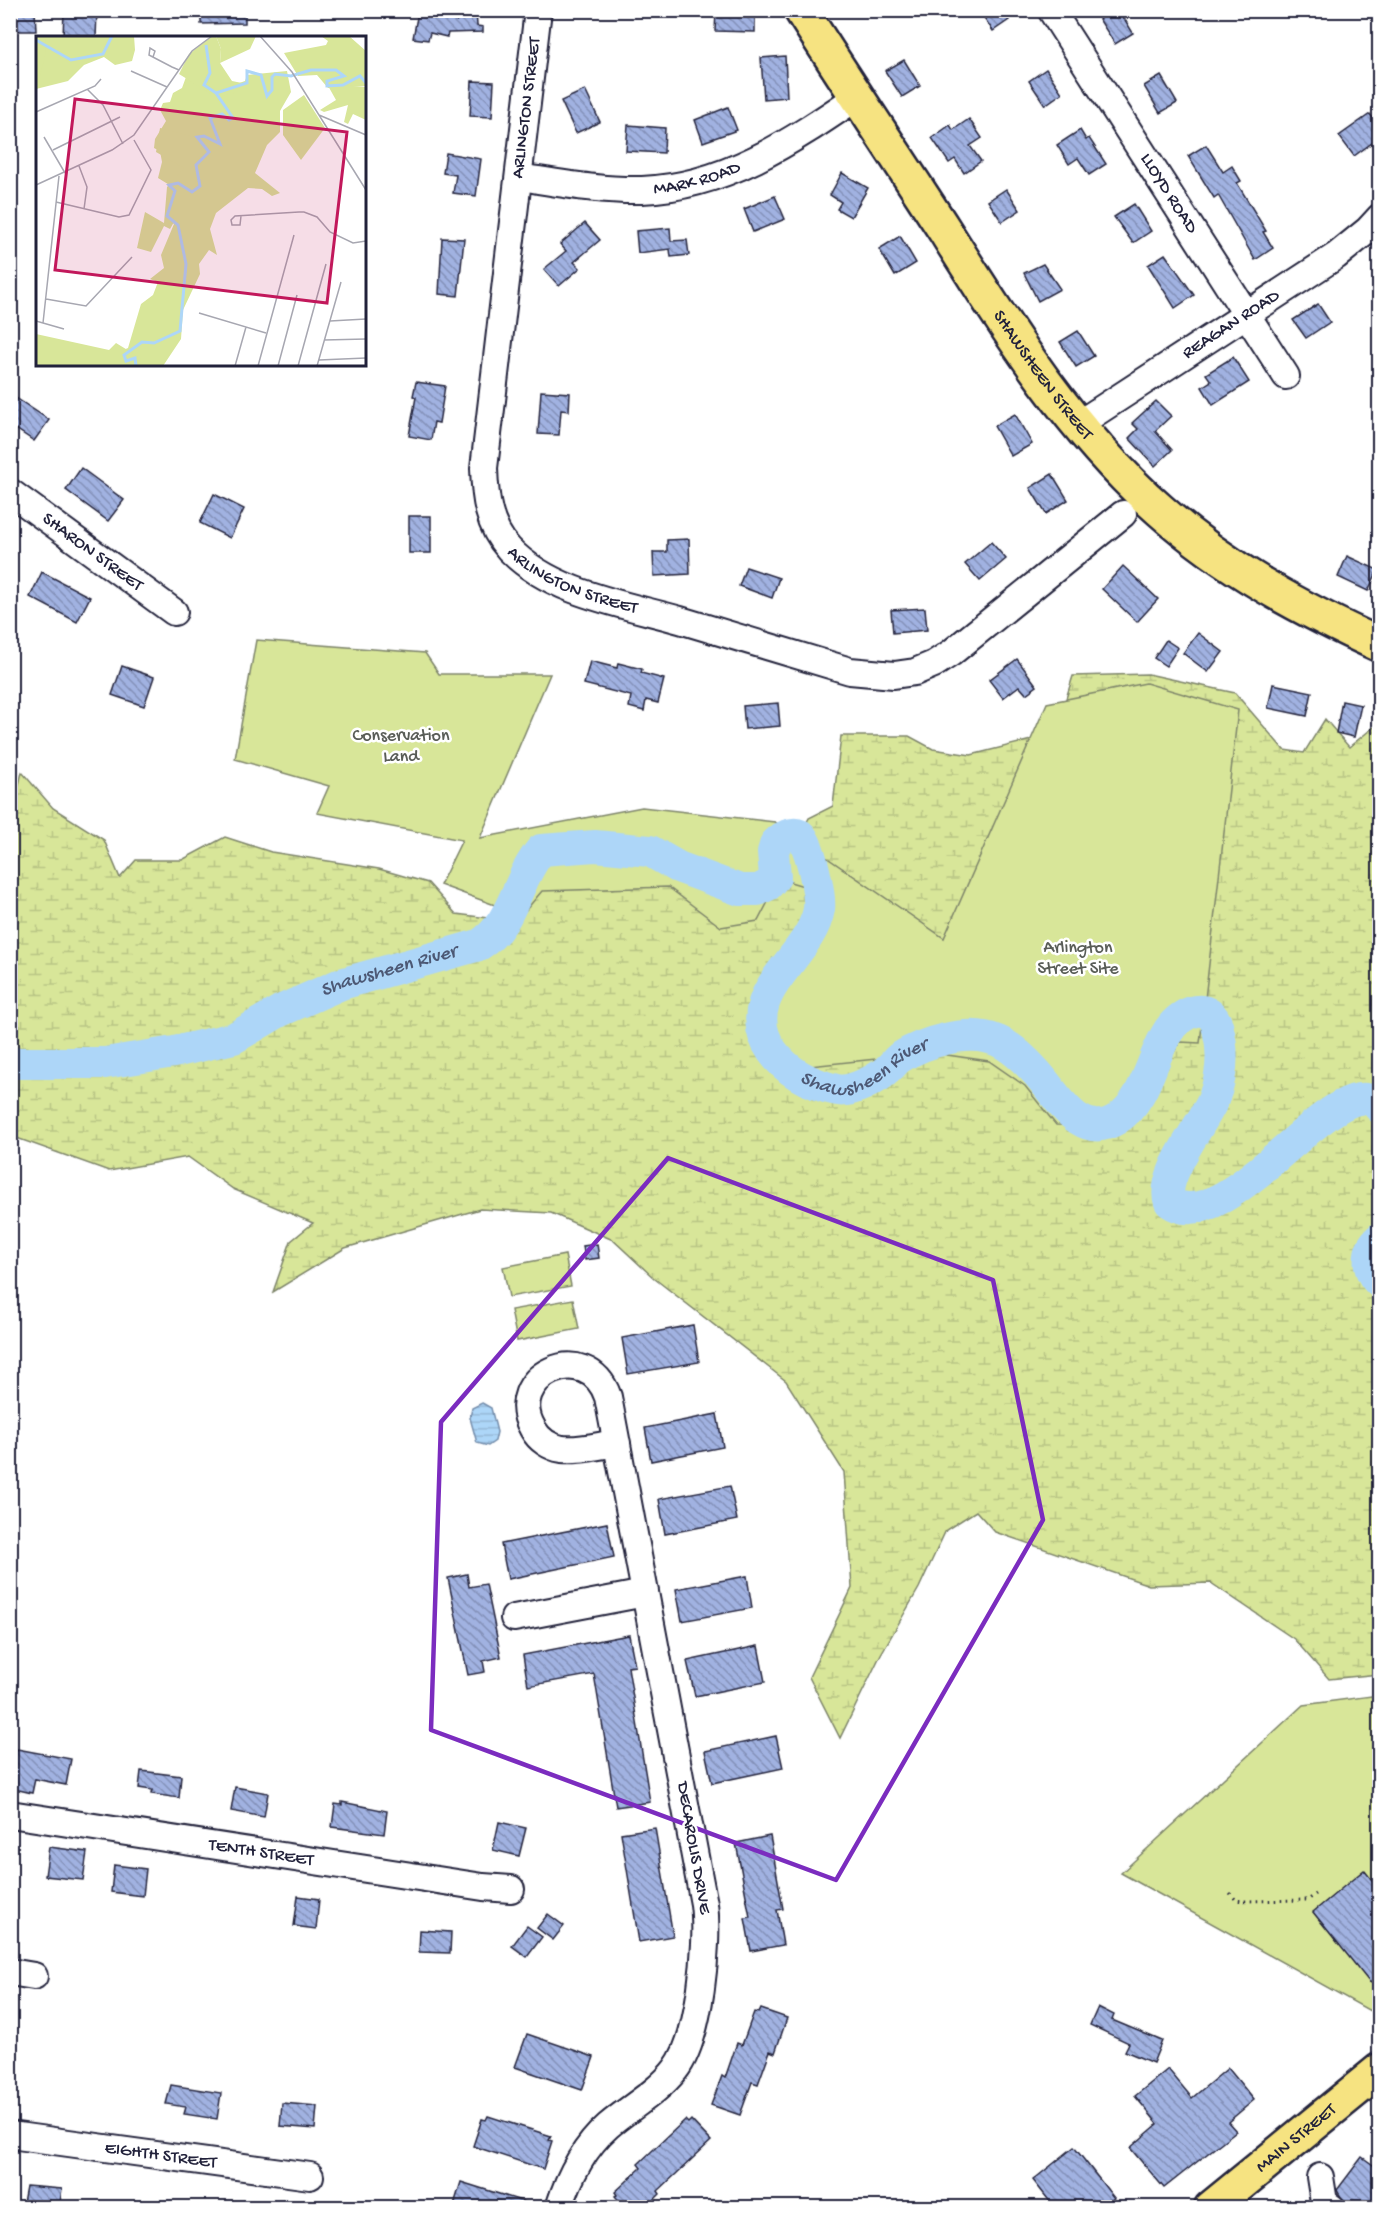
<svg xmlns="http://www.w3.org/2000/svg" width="1390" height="2218" font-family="'Gochi Hand',sans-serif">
<defs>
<pattern id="wetland-marsh" width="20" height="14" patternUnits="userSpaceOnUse" patternTransform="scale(1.5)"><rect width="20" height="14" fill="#d8e699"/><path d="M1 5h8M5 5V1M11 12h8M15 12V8" fill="none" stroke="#b9c585"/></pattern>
<pattern id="water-rules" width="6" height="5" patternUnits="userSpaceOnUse" patternTransform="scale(1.5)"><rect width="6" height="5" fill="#add6f8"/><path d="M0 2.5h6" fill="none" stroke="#95b7d6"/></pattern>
<pattern id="building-back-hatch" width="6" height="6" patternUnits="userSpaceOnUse" patternTransform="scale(1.5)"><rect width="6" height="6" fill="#a1b2e1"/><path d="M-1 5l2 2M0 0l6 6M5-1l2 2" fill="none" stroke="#8390b8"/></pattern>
</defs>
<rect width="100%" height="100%" fill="#fff"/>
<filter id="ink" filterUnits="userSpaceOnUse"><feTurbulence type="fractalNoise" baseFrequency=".0167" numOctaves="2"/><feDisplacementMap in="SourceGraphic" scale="12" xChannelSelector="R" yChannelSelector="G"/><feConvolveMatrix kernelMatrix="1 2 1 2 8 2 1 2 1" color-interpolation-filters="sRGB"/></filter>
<g filter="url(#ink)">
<polygon fill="url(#wetland-marsh)" stroke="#7d846a" stroke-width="1.5" points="1148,674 1235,693 1284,750 1304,753 1325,719 1349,747 1375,726 1379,715 1379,1674 1329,1679 1294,1639 1211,1583 1149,1585 995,1532 976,1511 946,1530 919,1588 881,1654 840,1738 809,1677 852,1588 844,1472 786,1381 655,1279 613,1240 551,1213 480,1209 345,1248 273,1292 291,1241 313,1223 233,1189 188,1157 109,1171 11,1136 10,821 22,772 53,808 104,840 120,878 136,860 182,860 225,837 271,852 379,869 428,883 456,914 488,918 503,897 584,831 760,914 809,818 833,806 841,736 909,736 933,749 971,755 1055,734 1073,676"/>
<g fill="#d8e699" stroke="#7d846a" stroke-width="1.5">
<polygon points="256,640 425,653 439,674 550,674 480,838 642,807 775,822 944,938 1047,703 1146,683 1238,710 1200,1043 1180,1042 1135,1119 1121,1126 1056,1125 1025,1086 989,1061 933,1053 810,1066 768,1042 768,1005 806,944 807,887 780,879 758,921 721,927 668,887 542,891 526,910 503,908 440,885 462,840 317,813 329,786 235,759"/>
<polygon points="565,1255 571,1286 509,1297 503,1267"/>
<polygon points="573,1299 579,1329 517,1341 511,1310"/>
<polygon points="1379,1695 1379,2016 1121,1873 1303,1705"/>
</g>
<polygon fill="url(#water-rules)" stroke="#758eac" stroke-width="1.5" points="482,1403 491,1408 497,1432 495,1441 488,1446 477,1443 470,1418 472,1408"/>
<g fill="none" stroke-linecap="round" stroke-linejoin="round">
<g stroke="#add6f8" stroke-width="32">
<path id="s1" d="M10,1063H105L174,1052L234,1038L280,1011L341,984L479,945C514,924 515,881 541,850L595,846L650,851L678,867L740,890H758L768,885L775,877L773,852L776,842C782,837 792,831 800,835C810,843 821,896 819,909C811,959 733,994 772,1051C788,1073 810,1084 837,1090C851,1093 878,1079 888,1069C892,1066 895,1061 899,1058C924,1042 969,1028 998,1041C1012,1047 1027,1062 1037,1073C1058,1096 1080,1142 1117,1119C1147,1099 1151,1057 1169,1030C1182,1011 1211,999 1218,1029C1224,1052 1222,1077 1213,1100C1203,1124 1159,1177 1170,1202C1228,1244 1343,1056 1380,1108"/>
<path d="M1380,1238C1366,1250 1366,1270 1380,1283"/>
</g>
</g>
<g fill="url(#building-back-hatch)" stroke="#22223b" stroke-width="1.5">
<polygon points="10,10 35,10 36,31 10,31"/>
<polygon points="64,10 97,10 96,38 63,38"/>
<polygon points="201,10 245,10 245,23 201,24"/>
<polygon points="457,10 476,10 477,26 483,27 483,32 448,33 447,37 430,33 428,40 413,38 418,12 457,21"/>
<polygon points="979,10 1003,10 1009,20 993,31"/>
<polygon points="1113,10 1119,10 1133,33 1115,44 1099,19"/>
<polygon points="716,12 755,12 755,32 715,31"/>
<polygon points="785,56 787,97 764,99 761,58"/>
<polygon points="904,60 920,86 902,97 885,71"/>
<polygon points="1046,69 1062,93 1045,105 1029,81"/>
<polygon points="1161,76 1177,103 1160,113 1144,86"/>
<polygon points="472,81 494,82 492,117 470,116"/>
<polygon points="585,90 600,122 576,133 561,101"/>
<polygon points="728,107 737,130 703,142 695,120"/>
<polygon points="1370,114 1380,128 1380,137 1354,156 1339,136"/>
<polygon points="969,119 982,138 970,146 981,161 964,173 955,159 949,163 932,138 950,125 953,130"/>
<polygon points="628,125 665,128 664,153 626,151"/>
<polygon points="1080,130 1086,140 1089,138 1106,164 1089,175 1078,158 1069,164 1057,145"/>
<polygon points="1206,145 1223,172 1232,166 1241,181 1237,183 1266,231 1263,232 1273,248 1255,260 1218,195 1214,198 1188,156"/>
<polygon points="446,153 481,159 476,196 453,193 456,175 443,173"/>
<polygon points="842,173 868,188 851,217 837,209 841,202 830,195"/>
<polygon points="1006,189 1020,210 1002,222 988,201"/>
<polygon points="775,196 785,219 753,232 744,209"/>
<polygon points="1134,204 1151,231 1133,243 1114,217"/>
<polygon points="585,223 600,240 574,262 580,268 559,286 544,269 566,251 560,244"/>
<polygon points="670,228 671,241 687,240 689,255 671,257 670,249 638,253 636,231"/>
<polygon points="900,236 916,263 895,276 879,249"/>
<polygon points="442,238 464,239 458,296 439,294"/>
<polygon points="1165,254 1194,295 1175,308 1148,265"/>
<polygon points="1043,264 1060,289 1038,301 1024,273"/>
<polygon points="1318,304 1330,322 1306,338 1293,320"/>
<polygon points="1078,331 1094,356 1076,367 1060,342"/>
<polygon points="1233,357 1249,382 1213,405 1202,387 1211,381 1206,374"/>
<polygon points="416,382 445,386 439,423 434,422 431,440 409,436 416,397 413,396"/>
<polygon points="541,391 570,393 569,411 561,410 559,435 538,434"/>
<polygon points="10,394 49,420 34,441 10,425"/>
<polygon points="1156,401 1171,416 1155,431 1172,450 1155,466 1129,438 1138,429 1132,423"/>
<polygon points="1015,414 1032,444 1011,456 994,426"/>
<polygon points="81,468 124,500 108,521 66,490"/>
<polygon points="1052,474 1068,500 1046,514 1030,488"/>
<polygon points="214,494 244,509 230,538 200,523"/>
<rect x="409" y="516" width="22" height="37"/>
<polygon points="689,539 690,574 654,576 653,552 667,552 667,540"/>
<polygon points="991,542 1006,559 980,581 965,564"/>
<polygon points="1347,556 1378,570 1368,591 1338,577"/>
<polygon points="1123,566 1158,599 1137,622 1102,589"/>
<polygon points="746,567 779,578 772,598 739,586"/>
<polygon points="42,572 90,597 77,622 30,597"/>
<polygon points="925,608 927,630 893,633 891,610"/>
<polygon points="1198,633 1223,652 1208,672 1183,653"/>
<polygon points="1166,640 1178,648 1166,666 1154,658"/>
<polygon points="1017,659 1037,686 1026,694 1019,686 1003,698 989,680"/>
<polygon points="590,661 617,668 618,663 642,669 641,673 664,679 658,703 646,700 644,711 629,707 631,696 584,684"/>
<polygon points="122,666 154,677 144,706 112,695"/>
<polygon points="1273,684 1312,692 1307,716 1268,708"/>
<polygon points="1342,701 1361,705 1354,737 1336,733"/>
<polygon points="778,703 780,726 745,729 743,706"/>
<polygon points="597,1244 599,1258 585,1260 583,1246"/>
<polygon points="693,1325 699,1362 628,1374 622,1338"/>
<polygon points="717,1414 723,1447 651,1461 645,1428"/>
<polygon points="730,1486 737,1520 665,1534 659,1499"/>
<polygon points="607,1523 614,1557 508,1579 501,1544"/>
<polygon points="467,1574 469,1587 486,1584 501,1657 483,1661 485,1672 468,1675 448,1578"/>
<polygon points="747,1576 752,1608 682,1621 676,1589"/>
<polygon points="629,1635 635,1666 628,1667 650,1802 616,1807 594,1674 528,1686 523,1655"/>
<polygon points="758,1646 765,1682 695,1696 687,1661"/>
<polygon points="776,1736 783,1768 712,1783 705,1751"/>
<polygon points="17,1749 71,1759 66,1785 35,1779 32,1793 10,1788 10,1756 15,1757"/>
<polygon points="141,1771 181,1776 179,1798 151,1794 152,1790 139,1788"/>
<polygon points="235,1787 268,1793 264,1817 231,1811"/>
<polygon points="342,1802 387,1811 384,1834 332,1827 335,1804 342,1805"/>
<polygon points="499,1822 526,1828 519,1856 493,1850"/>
<polygon points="655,1828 673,1936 639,1942 621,1833"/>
<polygon points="770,1836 783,1909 777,1910 783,1945 751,1951 745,1918 750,1917 736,1843"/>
<polygon points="49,1847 87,1852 83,1880 45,1876"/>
<polygon points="114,1865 146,1869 143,1896 111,1892"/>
<polygon points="1364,1870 1380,1890 1380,1975 1370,1983 1313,1912"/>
<polygon points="298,1896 319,1899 316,1929 294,1926"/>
<polygon points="548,1914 564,1926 553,1940 537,1928"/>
<polygon points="527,1926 542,1937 527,1957 512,1946"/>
<polygon points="420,1930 451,1932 450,1953 419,1952"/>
<polygon points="1098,2007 1114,2015 1112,2020 1162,2041 1153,2063 1125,2051 1129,2043 1090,2025"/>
<polygon points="761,2009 787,2018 775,2053 770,2051 758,2084 752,2082 740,2115 711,2105 722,2076 725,2078 737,2043 742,2045 754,2012 759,2013"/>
<polygon points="527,2034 594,2057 582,2090 515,2067"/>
<polygon points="1228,2068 1254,2100 1228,2122 1236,2131 1164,2188 1130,2148 1158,2124 1135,2096 1168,2069 1192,2098"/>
<polygon points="171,2085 221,2093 217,2119 184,2114 186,2107 166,2104"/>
<polygon points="282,2103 317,2106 315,2129 280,2126"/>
<polygon points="488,2116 551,2136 549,2140 552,2141 543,2169 473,2146 482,2119 486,2120"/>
<polygon points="685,2120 688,2123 691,2120 711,2141 658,2191 660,2194 646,2208 626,2208 615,2196 617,2195 615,2192 641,2168 638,2164"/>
<polygon points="1074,2147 1114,2198 1102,2208 1055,2208 1033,2180"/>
<polygon points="1362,2157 1380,2170 1380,2194 1369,2208 1347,2208 1337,2190"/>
<polygon points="461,2182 531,2204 530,2208 453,2208"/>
<polygon points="26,2186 62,2189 59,2208 22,2208"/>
</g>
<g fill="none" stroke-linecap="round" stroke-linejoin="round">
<g stroke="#22223b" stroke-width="30">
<g id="minor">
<path id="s2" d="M538,10L484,468C485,498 488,526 509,549C551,593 623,604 680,620C736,637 793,654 850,671L894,675L915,672L934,664L951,653L1123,514"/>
<path id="s3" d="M1051,10L1286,376"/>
<path id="s4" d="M519,177C559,183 600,191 642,190C724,187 791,142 857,97"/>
<path id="s5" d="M1077,425L1336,256L1368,230L1380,217"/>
<path id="s6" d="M10,492L174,612"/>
<polyline points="514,1618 645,1593"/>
<path id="s7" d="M10,1814L483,1887L511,1889"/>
<polyline points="10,1972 34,1976"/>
<path id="s8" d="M10,2135L310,2176"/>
<polyline points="1320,2177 1324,2202 1332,2208"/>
<path d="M559,2208C569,2176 583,2148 608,2126C630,2107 657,2093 675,2070C700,2039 709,1943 704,1904L608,1397C587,1336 502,1377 533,1429C539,1440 550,1447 562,1449C580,1451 600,1445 617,1443"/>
</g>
</g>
<g stroke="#22223b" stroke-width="38">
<g id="major">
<path id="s9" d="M801,10C848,84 897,157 945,231C1008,331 1070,431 1160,510C1225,568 1301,609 1380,645"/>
<path id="s10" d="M1211,2208L1380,2070"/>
</g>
</g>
<polyline stroke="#22223b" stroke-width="3" stroke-dasharray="1.5 4.5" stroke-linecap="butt" points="1230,1893 1236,1900 1243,1901 1308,1900 1316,1894"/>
<use href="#minor" stroke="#fff" stroke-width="26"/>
<use href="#major" stroke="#f6e381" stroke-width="33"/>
</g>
</g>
<path fill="none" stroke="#7b2cbf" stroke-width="4.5" stroke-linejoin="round" d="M668,1158L993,1280L1043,1520L836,1880L431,1730L441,1422Z"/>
<g text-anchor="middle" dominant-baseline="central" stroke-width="5" stroke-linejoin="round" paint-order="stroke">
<g font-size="18" fill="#22223b" stroke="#fff">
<text transform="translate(527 108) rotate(-83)">ARLINGTON STREET</text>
<text stroke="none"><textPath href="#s4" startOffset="180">MARK ROAD</textPath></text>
<text stroke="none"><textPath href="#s3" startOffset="218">LLOYD ROAD</textPath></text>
<text stroke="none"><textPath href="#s5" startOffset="184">REAGAN ROAD</textPath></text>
<text stroke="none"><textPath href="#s9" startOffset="438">SHAWSHEEN STREET</textPath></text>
<text stroke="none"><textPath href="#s6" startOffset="102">SHARON STREET</textPath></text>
<text stroke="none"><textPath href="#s2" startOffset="620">ARLINGTON STREET</textPath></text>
<text transform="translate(693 1848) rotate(80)">DECAROLIS DRIVE</text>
<text stroke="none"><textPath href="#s7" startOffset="254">TENTH STREET</textPath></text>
<text stroke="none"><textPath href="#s10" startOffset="110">MAIN STREET</textPath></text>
<text stroke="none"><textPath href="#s8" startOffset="152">EIGHTH STREET</textPath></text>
</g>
<g font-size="18" fill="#595d57" stroke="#fff">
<text x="401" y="736">Conservation<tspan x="401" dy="21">Land</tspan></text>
<text x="1078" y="948">Arlington<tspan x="1078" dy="21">Street Site</tspan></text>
</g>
<g font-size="20" font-style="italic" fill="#4c5874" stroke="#fff">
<text stroke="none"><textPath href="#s1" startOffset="396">Shawsheen River</textPath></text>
<text stroke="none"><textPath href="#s1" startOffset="1262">Shawsheen River</textPath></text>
</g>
</g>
<g transform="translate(36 36)">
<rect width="330" height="330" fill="#fff"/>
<path d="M0,0H98L99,14L96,25L79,29L68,21L48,29L32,45L0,53ZM285,0H313L330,15V50L292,52L281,39L262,40L248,17L290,9L292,5ZM180,28L189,52L209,45L211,39L251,35L255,56L244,75V96L231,109L219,137L244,157L236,160L226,153L212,152L180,177L174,193L181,219L173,214L163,228L164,238L147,274L145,303L127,330H49L92,312L105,268L117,259L122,246L114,243L128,232L125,219L138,188L130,182L140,153L122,142L126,126L124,115L118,112L119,103L130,85L124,74L127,67L134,66L137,57L146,52L150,41Z" fill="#d8e699"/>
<path d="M180,0H220L214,13L184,27L185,13Z" fill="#d8e699"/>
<path d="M0,0L9,3L10,16L0,55ZM176,0H180L185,13L184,27L196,45L206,47L202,56L180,61L143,38L153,18ZM291,48L330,51V84L317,78L312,88L308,86L312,69L288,76L284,74L300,64ZM268,59L289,92L265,124L247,99V74ZM124,92L164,102L173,113L172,121L164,128L158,155L139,148L143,159L137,165L138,186L134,193L128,190L115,216L101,212L109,176L128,187L131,151L148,132L120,116ZM0,298L73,314L80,307L103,321L108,330H0Z" fill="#d8e699"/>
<path fill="none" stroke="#add6f8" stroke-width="3" d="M0,4L35,24L67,18L76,0M170,9L174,37L168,49L180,57M100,330L99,322L90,325L88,319L106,306L118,307L144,295L150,228L142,189L131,180L139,155L133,149L142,147L156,156L164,150L160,129L173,116L161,101L168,100L184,108L174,82L186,78L193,84L197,82L180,57L211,47V35L225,39L231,60L236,54V41L239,38L255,40L275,34H300L308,40L291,45V50L307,49L324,40L330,47"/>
<path fill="none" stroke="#a7a7b1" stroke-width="1.5" d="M224,0L256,36L330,154M117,21L119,15L114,12L113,19L136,31L143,34M95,35L131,51M51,53L67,69L87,108M0,76L59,50L65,43M283,79L330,99M8,101L29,137M17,114L84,81M43,130L51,151L48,173M0,149L76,114L98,99L156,15L176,0M20,166L83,181L93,179L115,134L98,104M205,180L204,189H196L195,184L199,180L263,176H268L281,181L294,196L317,207L330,205M10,263L50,270L96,221M163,277L230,297M0,285L28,293M294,285L330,283M7,287L23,140M288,304L330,303M283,324L330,322M199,330L210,291M222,330L258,199M242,330L261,259M262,330L290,228M281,330L305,246"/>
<path fill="#c2185b" fill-opacity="0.15" stroke="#c2185b" stroke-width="3" d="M39,63L311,96L291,267L19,234Z"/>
<rect width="330" height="330" fill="none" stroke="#22223b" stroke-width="3"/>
</g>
<rect width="1390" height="2218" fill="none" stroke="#fff" stroke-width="36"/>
<rect x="18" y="18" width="1354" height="2182" fill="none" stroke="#22223b" stroke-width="2" filter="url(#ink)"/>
</svg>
